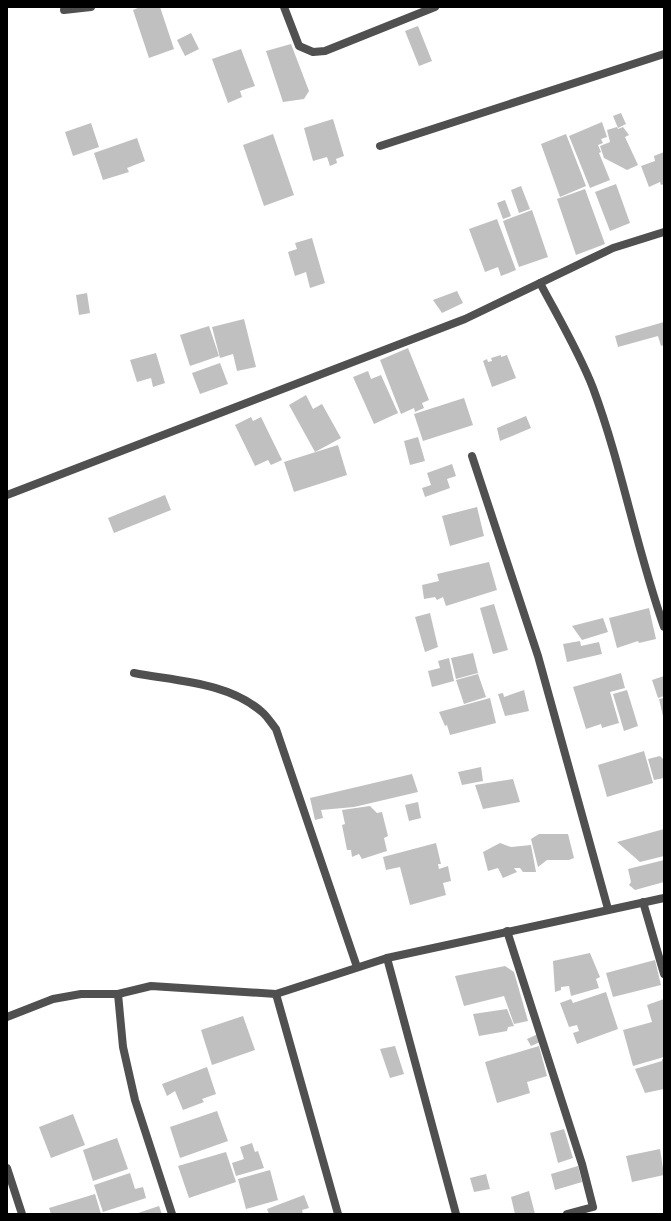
<svg xmlns="http://www.w3.org/2000/svg" width="671" height="1221" font-family="'Archivo Narrow',sans-serif">
<rect width="100%" height="100%" fill="#fff"/>
<g fill="#c0c0c0">
<polygon points="140,7 160,7 174,49 149,58 133,10"/>
<polygon points="418,26 432,61 419,66 405,31"/>
<polygon points="191,33 199,49 185,56 177,40"/>
<polygon points="291,44 309,91 304,99 283,102 266,51"/>
<polygon points="241,49 255,86 240,91 242,97 228,103 212,59"/>
<polygon points="621,113 626,124 618,128 613,116"/>
<polygon points="333,119 344,156 336,159 337,163 330,166 327,157 313,161 304,128"/>
<polygon points="602,122 607,137 601,139 603,143 598,145 601,152 599,153 610,180 590,188 569,136"/>
<polygon points="91,123 99,147 73,156 65,132"/>
<polygon points="617,127 618,129 623,127 629,135 625,137 638,165 627,170 604,158 600,146 610,142 607,130"/>
<polygon points="273,134 294,195 264,206 243,145"/>
<polygon points="566,134 586,186 560,197 541,144"/>
<polygon points="137,138 145,161 127,168 129,172 103,180 94,153"/>
<polygon points="664,152 664,184 661,185 660,182 649,187 641,166 655,161 654,156"/>
<polygon points="616,184 630,223 610,231 595,192"/>
<polygon points="521,186 530,209 519,213 511,190"/>
<polygon points="585,189 605,244 576,255 557,199"/>
<polygon points="505,200 511,216 503,219 497,203"/>
<polygon points="532,210 548,257 519,267 503,221"/>
<polygon points="497,219 516,270 501,276 498,267 485,272 469,229"/>
<polygon points="312,238 325,283 310,288 306,272 295,276 288,252 297,249 295,243"/>
<polygon points="457,291 463,303 442,313 433,300"/>
<polygon points="87,293 90,313 79,315 76,295"/>
<polygon points="244,319 256,367 237,371 233,354 220,358 212,327"/>
<polygon points="664,322 664,345 661,346 658,336 618,347 615,336"/>
<polygon points="209,326 219,356 190,366 180,335"/>
<polygon points="408,348 429,400 422,403 424,408 415,412 414,408 401,414 380,360"/>
<polygon points="156,353 165,383 153,387 151,378 137,382 130,360"/>
<polygon points="501,355 501,357 507,355 516,378 492,387 483,361 487,359 488,362 492,361 491,358"/>
<polygon points="220,363 228,384 200,394 192,373"/>
<polygon points="368,371 371,379 381,375 398,413 374,424 353,377"/>
<polygon points="306,395 313,409 322,404 341,438 315,452 289,405"/>
<polygon points="464,398 473,425 423,441 414,414"/>
<polygon points="526,416 531,428 500,441 497,428"/>
<polygon points="251,417 253,421 261,417 282,460 271,465 268,460 255,466 235,425"/>
<polygon points="418,437 425,461 410,465 404,441"/>
<polygon points="338,445 347,475 294,492 284,462"/>
<polygon points="452,464 456,476 447,479 450,488 425,497 422,488 431,485 427,473"/>
<polygon points="165,495 171,510 114,533 108,518"/>
<polygon points="477,507 484,536 450,546 442,516"/>
<polygon points="489,562 497,590 446,606 443,597 437,600 435,597 424,599 422,585 439,581 437,574"/>
<polygon points="494,604 508,650 493,654 480,608"/>
<polygon points="649,608 656,639 639,643 638,641 617,648 609,618"/>
<polygon points="430,613 438,647 425,652 415,617"/>
<polygon points="603,618 608,632 582,640 572,626"/>
<polygon points="580,641 581,646 599,642 602,654 567,662 563,644"/>
<polygon points="473,653 478,673 456,679 451,658"/>
<polygon points="449,658 454,681 432,687 428,671 440,668 438,661"/>
<polygon points="621,673 625,688 610,692 619,723 602,728 601,724 586,729 573,687"/>
<polygon points="478,674 486,697 464,704 456,680"/>
<polygon points="664,676 664,696 658,698 652,680"/>
<polygon points="524,690 529,711 505,716 498,694 503,693 504,697"/>
<polygon points="627,690 638,726 624,731 613,694"/>
<polygon points="490,698 496,723 450,735 447,725 445,726 439,712"/>
<polygon points="664,698 664,716 663,716 659,699"/>
<polygon points="644,751 653,783 607,797 598,765"/>
<polygon points="660,756 664,760 664,778 654,780 648,759"/>
<polygon points="481,767 483,781 462,785 458,772"/>
<polygon points="412,774 418,792 354,807 321,810 323,818 315,820 310,798"/>
<polygon points="513,779 520,802 483,809 475,785"/>
<polygon points="418,802 421,818 409,821 405,805"/>
<polygon points="370,806 377,813 382,812 388,836 384,838 387,851 362,859 359,854 352,857 351,850 347,850 342,825 345,824 342,810"/>
<polygon points="664,829 664,856 640,862 617,842"/>
<polygon points="539,834 568,834 574,858 569,860 547,860 538,867 531,839"/>
<polygon points="436,843 441,864 438,864 439,869 448,866 451,881 443,883 446,895 410,905 400,867 386,870 383,857"/>
<polygon points="500,843 511,847 531,845 536,872 523,872 520,868 514,868 517,872 503,878 498,868 488,871 483,852"/>
<polygon points="664,860 664,882 635,890 629,885 631,882 628,869"/>
<polygon points="590,953 600,977 596,979 599,988 571,996 569,986 561,987 561,990 555,992 553,961"/>
<polygon points="655,960 661,985 613,997 606,973"/>
<polygon points="505,966 514,972 528,1021 514,1024 504,996 464,1006 455,976"/>
<polygon points="606,992 618,1029 577,1044 573,1033 579,1031 577,1025 569,1027 560,1003 571,999 573,1003"/>
<polygon points="664,999 664,1057 633,1066 623,1030 652,1022 647,1005"/>
<polygon points="507,1009 514,1026 508,1027 507,1031 479,1036 473,1014"/>
<polygon points="243,1016 255,1050 212,1065 201,1030"/>
<polygon points="538,1034 540,1042 531,1046 527,1039"/>
<polygon points="395,1046 404,1074 390,1078 380,1049"/>
<polygon points="539,1046 547,1076 527,1082 530,1093 497,1103 485,1062"/>
<polygon points="662,1059 664,1059 664,1089 645,1093 635,1069 662,1061"/>
<polygon points="207,1067 216,1094 202,1099 204,1102 183,1110 175,1091 167,1096 162,1084"/>
<polygon points="217,1111 228,1141 180,1158 170,1127"/>
<polygon points="73,1114 85,1145 51,1158 39,1127"/>
<polygon points="564,1129 573,1158 558,1163 550,1133"/>
<polygon points="117,1138 128,1169 93,1181 83,1150"/>
<polygon points="252,1143 255,1152 258,1151 264,1168 236,1176 232,1163 244,1159 240,1147"/>
<polygon points="660,1149 664,1175 632,1182 626,1156"/>
<polygon points="226,1152 236,1182 189,1198 178,1166"/>
<polygon points="578,1166 582,1182 555,1190 551,1174"/>
<polygon points="270,1170 278,1200 246,1209 238,1179"/>
<polygon points="130,1173 135,1189 143,1187 146,1198 103,1212 94,1185"/>
<polygon points="486,1174 490,1189 474,1192 470,1178"/>
<polygon points="529,1191 535,1214 515,1214 511,1197"/>
<polygon points="95,1194 101,1214 51,1214 49,1208"/>
<polygon points="304,1195 309,1208 302,1210 303,1214 269,1214 267,1209"/>
<polygon points="159,1206 162,1214 135,1214"/>
</g>
<g fill="none" stroke-linecap="round" stroke-linejoin="round">
<path stroke="#505050" stroke-width="8" d="M134,673C176,681 228,682 262,712C267,716 271,723 276,729L357,967"/>
<g stroke="#505050" stroke-width="8">
<polyline points="284,7 299,46 313,52 325,51 435,7"/>
<polyline points="64,10 91,7"/>
<polyline points="380,146 664,54"/>
<path d="M540,283C558,317 579,352 593,388C622,466 636,548 664,627"/>
<polyline points="472,456 538,656 608,909"/>
<polyline points="7,495 465,319 613,248 664,232"/>
<polyline points="643,902 664,974"/>
<polyline points="507,931 582,1164 593,1207 567,1214"/>
<polyline points="387,958 456,1214"/>
<polyline points="118,994 123,1047 135,1100 172,1214"/>
<polyline points="276,994 338,1214"/>
<polyline points="7,1017 53,999 81,994 118,994 151,986 276,994 387,958 664,898"/>
<polyline points="7,1168 22,1214"/>
</g>
</g>
<rect width="671" height="1221" fill="none" stroke="#000000" stroke-width="16"/>
</svg>
